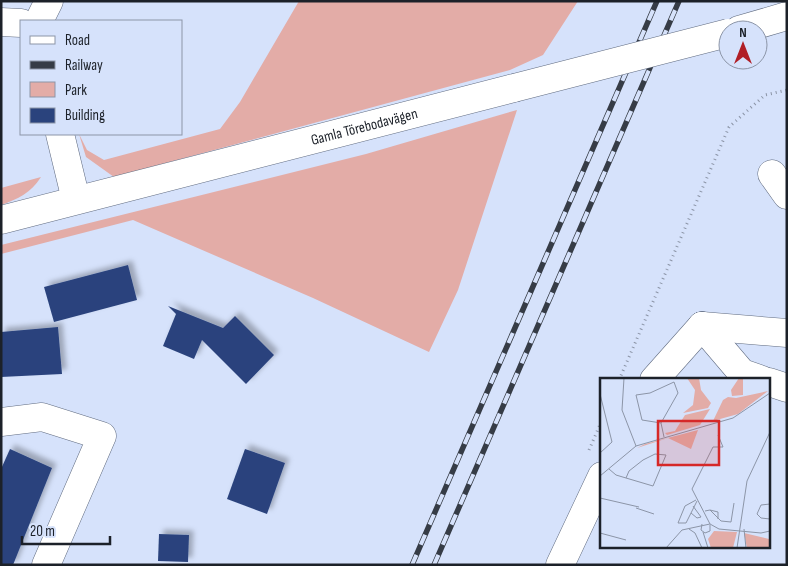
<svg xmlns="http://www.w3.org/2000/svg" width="788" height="566" font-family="'Sofia Sans Condensed',sans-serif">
<defs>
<filter id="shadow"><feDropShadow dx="4.5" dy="-4.5" stdDeviation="2.5" flood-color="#0004"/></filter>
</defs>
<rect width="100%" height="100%" fill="#d6e2fb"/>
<g fill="#e3aca7">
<polygon points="299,1 578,1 543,55 510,70 114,177 86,157 79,134 87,150 104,160 220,129 240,102"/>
<polygon points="517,110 458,290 429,352 313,298 133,220 1,254 1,245 366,154"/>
<path d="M41,177C31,193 18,199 1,205V188Z"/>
</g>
<g fill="#2a437d" filter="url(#shadow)">
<polygon points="128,265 137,300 54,322 44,287"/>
<polygon points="168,306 223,328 235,316 274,355 246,384 202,340 194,359 163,346 176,314"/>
<polygon points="58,327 62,374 1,377 1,332"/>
<polygon points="10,449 52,468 13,565 1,565 1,469"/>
<polygon points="245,449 285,463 267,514 227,499"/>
<polygon points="159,534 189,535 188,562 158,561"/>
</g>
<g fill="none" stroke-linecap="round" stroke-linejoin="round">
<g stroke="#616c81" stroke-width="29">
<g id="minor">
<polyline points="39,21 49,1"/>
<polyline points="1,22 21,23"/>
<polyline points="739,30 787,16"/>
<polyline points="60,134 76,200"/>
<polyline points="772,174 787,195"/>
<path id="s1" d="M1,220L514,88"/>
<polyline points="702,326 787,333"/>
<polyline points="702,326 742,373 762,380"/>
<polyline points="654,380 702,326"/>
<polyline points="769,382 787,388"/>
<polyline points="1,422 42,417 102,436 46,565"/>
<polyline points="560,565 602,476"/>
</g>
</g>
<g stroke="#8b94a6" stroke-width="3" stroke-dasharray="1 4" stroke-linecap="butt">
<polyline points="619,380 729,127 765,95 787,90"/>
<polyline points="589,450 602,420"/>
</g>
<use href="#minor" stroke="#fff" stroke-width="28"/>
<g stroke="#363c46" stroke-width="5.5">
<g id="rail">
<polyline points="412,565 657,1"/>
<polyline points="434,565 679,1"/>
</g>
</g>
<use href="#rail" stroke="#d6e2fb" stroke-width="4" stroke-dasharray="11" stroke-linecap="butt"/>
<g stroke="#616c81" stroke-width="29" stroke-linecap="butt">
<polyline id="minor-bridge" points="514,88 728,33"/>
</g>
<use href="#minor-bridge" stroke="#fff" stroke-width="28"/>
</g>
<g text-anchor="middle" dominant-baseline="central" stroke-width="5" stroke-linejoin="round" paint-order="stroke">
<g font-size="15" fill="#1c2129" stroke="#d6e2fb">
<text stroke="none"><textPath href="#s1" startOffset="375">Gamla Törebodavägen</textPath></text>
</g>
</g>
<g transform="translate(600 378)">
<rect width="170" height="170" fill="#d6e2fb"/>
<path d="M87,0H99L101,12L111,25L108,30L83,35L93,27L95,12ZM139,0H143V17L132,18L131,12ZM168,13L138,36L113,43L123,22L128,19L136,20ZM110,31L100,47L67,57L65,55L75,53L85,37ZM98,52L91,71L68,60L37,70L45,66ZM114,153L137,154L133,170H111L108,161ZM144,155L169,161L170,170H147Z" fill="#e3aca7"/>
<path fill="none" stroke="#8c95a7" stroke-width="1" d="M24,0L22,32L36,68M0,16L12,64L0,75M61,45L42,42L36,17L50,15L74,4L78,15L61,45L64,59M113,69L92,111L110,146L119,151L161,155L170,153M113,69H123L118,57M9,91L16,97L26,100L53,108L66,77L55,76L43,82L29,93L26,100M0,98L36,68L133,40L170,15M0,120L39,129M96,122L85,128L78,145H86L97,123M170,126L161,127L157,136L161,140L170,141M36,130L54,136M110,132L118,134V141M105,133L110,132L121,143L131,144L134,125M91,135L97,140L101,139L93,128M102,146L101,152L105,155L110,153V147M89,151L95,155L102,170M144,151L146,170M103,154L108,170M0,155L26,162M66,170L82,152L110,146M137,170L147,103L170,54"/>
<path fill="#d62828" fill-opacity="0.15" stroke="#d62828" stroke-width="2.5" d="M58,43H119V87H58Z"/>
<rect width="170" height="170" fill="none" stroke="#1c2129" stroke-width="2.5"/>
</g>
<rect width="788" height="566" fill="none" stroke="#1c2129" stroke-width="5"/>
<rect x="20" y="20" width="162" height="115" fill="#d6e2fb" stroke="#8c95a7"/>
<rect x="30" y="36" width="25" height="8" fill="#ffffff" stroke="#8c95a7"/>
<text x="65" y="45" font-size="15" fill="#1c2129">Road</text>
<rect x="30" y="61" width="25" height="8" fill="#363c46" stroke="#8c95a7"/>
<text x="65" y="70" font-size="15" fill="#1c2129">Railway</text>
<rect x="30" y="82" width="25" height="15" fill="#e3aca7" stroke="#8c95a7"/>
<text x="65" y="95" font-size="15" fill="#1c2129">Park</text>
<rect x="30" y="108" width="25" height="15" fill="#2a437d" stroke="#8c95a7"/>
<text x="65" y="120" font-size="15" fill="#1c2129">Building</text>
<g transform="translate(743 45)"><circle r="24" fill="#d6e2fb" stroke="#8c95a7"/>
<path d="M0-4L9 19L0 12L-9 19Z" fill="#b01e26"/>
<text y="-8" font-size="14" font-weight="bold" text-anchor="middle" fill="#1c2129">N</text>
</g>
<path d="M22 536v8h88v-8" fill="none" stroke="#1c2129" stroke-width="2.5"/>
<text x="30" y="536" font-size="15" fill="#1c2129" stroke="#d6e2fb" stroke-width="4" paint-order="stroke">20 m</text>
</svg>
